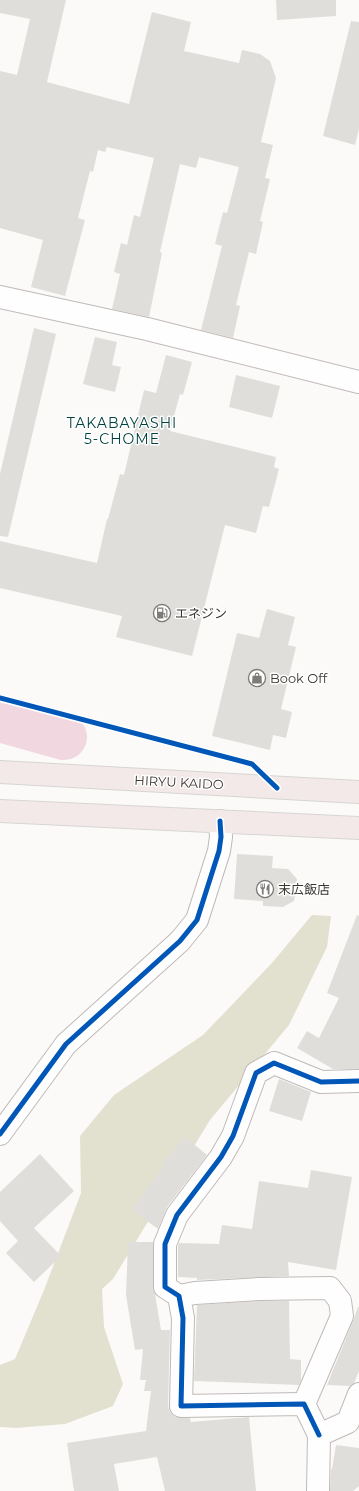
<svg xmlns="http://www.w3.org/2000/svg" width="359" height="1491" font-family="Montserrat,'Noto Sans JP',sans-serif">
<rect width="100%" height="100%" fill="#fcfaf9"/>
<polygon fill="#e2e1d0" points="312,915 331,916 327,947 289,1025 210,1120 113,1279 102,1289 104,1327 123,1384 113,1406 65,1424 16,1428 0,1427 0,1365 15,1359 44,1290 81,1193 80,1136 114,1095 203,1035 271,964"/>
<g fill="none" stroke-linecap="round" stroke-linejoin="round">
<polyline stroke="#f1d8e0" stroke-width="46" points="0,719 64,737"/>
</g>
<g fill="#e0dedb">
<polygon points="0,0 66,0 47,82 129,104 152,12 191,22 184,51 239,63 242,50 260,54 270,61 276,78 261,142 273,145 265,178 270,179 260,221 263,222 256,254 249,252 236,305 240,306 233,338 201,330 222,246 215,244 223,212 227,213 239,167 199,157 196,168 180,164 160,252 162,253 149,317 112,309 120,274 114,272 121,243 127,245 134,215 140,217 154,158 107,147 105,152 98,150 93,172 90,171 78,218 85,220 65,296 31,287 43,240 0,228 0,71 17,75 30,19 0,13"/>
<polygon points="276,0 336,0 336,16 277,20"/>
<polygon points="351,21 359,22 359,129 355,145 323,136"/>
<polygon points="34,328 56,334 8,537 0,536 0,474"/>
<polygon points="95,337 117,342 112,365 121,367 115,392 83,384"/>
<polygon points="166,355 192,362 183,395 180,394 170,431 276,457 274,467 279,469 269,507 263,506 256,533 225,525 192,656 116,637 122,616 0,588 0,541 97,563 107,519 108,519 120,474 124,475 144,390 156,393"/>
<polygon points="236,375 280,386 272,418 229,407"/>
<polygon points="267,609 295,617 288,645 296,647 281,709 292,712 286,738 273,735 270,750 212,736 237,633 259,638"/>
<polygon points="237,854 273,856 272,868 288,869 297,879 294,901 283,907 263,906 263,901 234,899"/>
<polygon points="357,915 359,916 359,1069 333,1069 297,1048 307,1031 319,1038 339,998 327,993"/>
<polygon points="279,1079 311,1092 302,1121 269,1111"/>
<polygon points="185,1137 207,1155 167,1207 158,1229 132,1210 164,1166 162,1165"/>
<polygon points="40,1154 74,1191 34,1228 61,1256 34,1282 6,1253 18,1241 0,1221 0,1192"/>
<polygon points="311,1170 352,1177 336,1270 288,1262 289,1276 197,1280 197,1278 178,1277 178,1246 179,1243 219,1244 222,1225 252,1229 259,1181 308,1188"/>
<polygon points="128,1242 153,1242 153,1287 155,1294 161,1330 170,1330 168,1406 170,1412 175,1417 190,1418 191,1422 249,1417 256,1491 165,1491 157,1457 114,1464 119,1491 74,1491 67,1443 146,1431 151,1391 144,1391 146,1380 140,1380 143,1349 135,1350 126,1295"/>
<polygon points="259,1301 289,1301 290,1359 301,1360 301,1380 299,1385 194,1381 197,1305"/>
<polygon points="358,1307 359,1307 359,1371 354,1383 350,1386 327,1385 353,1321"/>
<polygon points="336,1445 359,1448 359,1486 353,1491 330,1491 331,1469 332,1469"/>
</g>
<g fill="none" stroke-linecap="round" stroke-linejoin="round">
<g stroke="#bebab8" stroke-width="24">
<g id="street">
<polyline points="0,297 147,329 359,382"/>
<polyline points="0,1134 66,1044 180,941 197,920 219,851 221,837 220,821"/>
<polyline points="179,1296 195,1293 259,1289 330,1288 340,1301 342,1316 304,1404"/>
<polyline points="319,1435 304,1404 181,1406 183,1318 179,1296 165,1287 165,1244 177,1215 221,1157 233,1136 256,1073 274,1063 321,1082 359,1081"/>
<polyline points="318,1491 319,1435 348,1422 359,1394"/>
</g>
</g>
<g stroke="#d7d5d4" stroke-width="24">
<g id="highway">
<polyline points="0,772 359,792"/>
<polyline points="0,811 359,828"/>
</g>
</g>
<use href="#street" stroke="#fffefe" stroke-width="22"/>
<use href="#highway" stroke="#f3e9e9" stroke-width="22"/>
<g stroke="#fff" stroke-width="8">
<g id="cycleway">
<polyline points="0,698 252,764 277,788"/>
<polyline points="0,1134 66,1044 180,941 197,920 219,851 221,837 220,821"/>
<polyline points="319,1435 304,1404 181,1406 183,1318 179,1296 165,1287 165,1244 177,1215 221,1157 233,1136 256,1073 274,1063 321,1082 359,1081"/>
</g>
</g>
<use href="#cycleway" stroke="#0057b8" stroke-width="5"/>
</g>
<defs>
<g id="fuel-ring" transform="scale(0.9)"><circle r="9.5" fill="#fff" stroke="#7f7b78" stroke-width="1.5"/><path d="M-5.5-6h7V0h2V4h1.3V-2.5L3-4.5l.8-.8L6-3V5H2.5V1h-1V6h-7ZM-4.2-4.7v3.2H.2V-4.7Z" fill="#7f7b78"/></g>
<g id="shop-ring" transform="scale(0.9)"><circle r="9.5" fill="#fff" stroke="#7f7b78" stroke-width="1.5"/><path d="M-5-2.5h2.3a2.7 3.5 0 0 1 5.4 0H5L5.5 6h-11ZM-1.5-2.5h3a1.5 2.3 0 0 0-3 0Z" fill="#7f7b78"/></g>
<g id="restaurant-ring" transform="scale(0.9)"><circle r="9.5" fill="#fff" stroke="#7f7b78" stroke-width="1.5"/><path d="M-5-6h1v4h1v-4h1v4h1v-4h1v5L-1.5 .5V6h-2V.5L-5-1ZM5-6V6H3V1.5H1.5Q1.5-4 5-6Z" fill="#7f7b78"/></g>
</defs>
<g fill-rule="evenodd">
<use href="#fuel-ring" x="162" y="613"/>
<use href="#shop-ring" x="257" y="678"/>
<use href="#restaurant-ring" x="265" y="889"/>
</g>
<g text-anchor="middle" dominant-baseline="central" stroke-width="3" stroke-linejoin="round" paint-order="stroke">
<g font-size="13" fill="#3c3633" stroke="#fff" text-anchor="start">
<text x="175" y="613">エネジン</text>
<text x="270" y="678">Book Off</text>
<text x="278" y="889">末広飯店</text>
</g>
<g font-size="13" fill="#3c3633" stroke="#fff">
<text transform="translate(179 782) rotate(3)">HIRYU KAIDO</text>
</g>
<g font-size="14" letter-spacing="1" fill="#00423f" stroke="#fff">
<text x="122" y="423">TAKABAYASHI<tspan x="122" dy="16">5-CHOME</tspan></text>
</g>
</g>
</svg>
